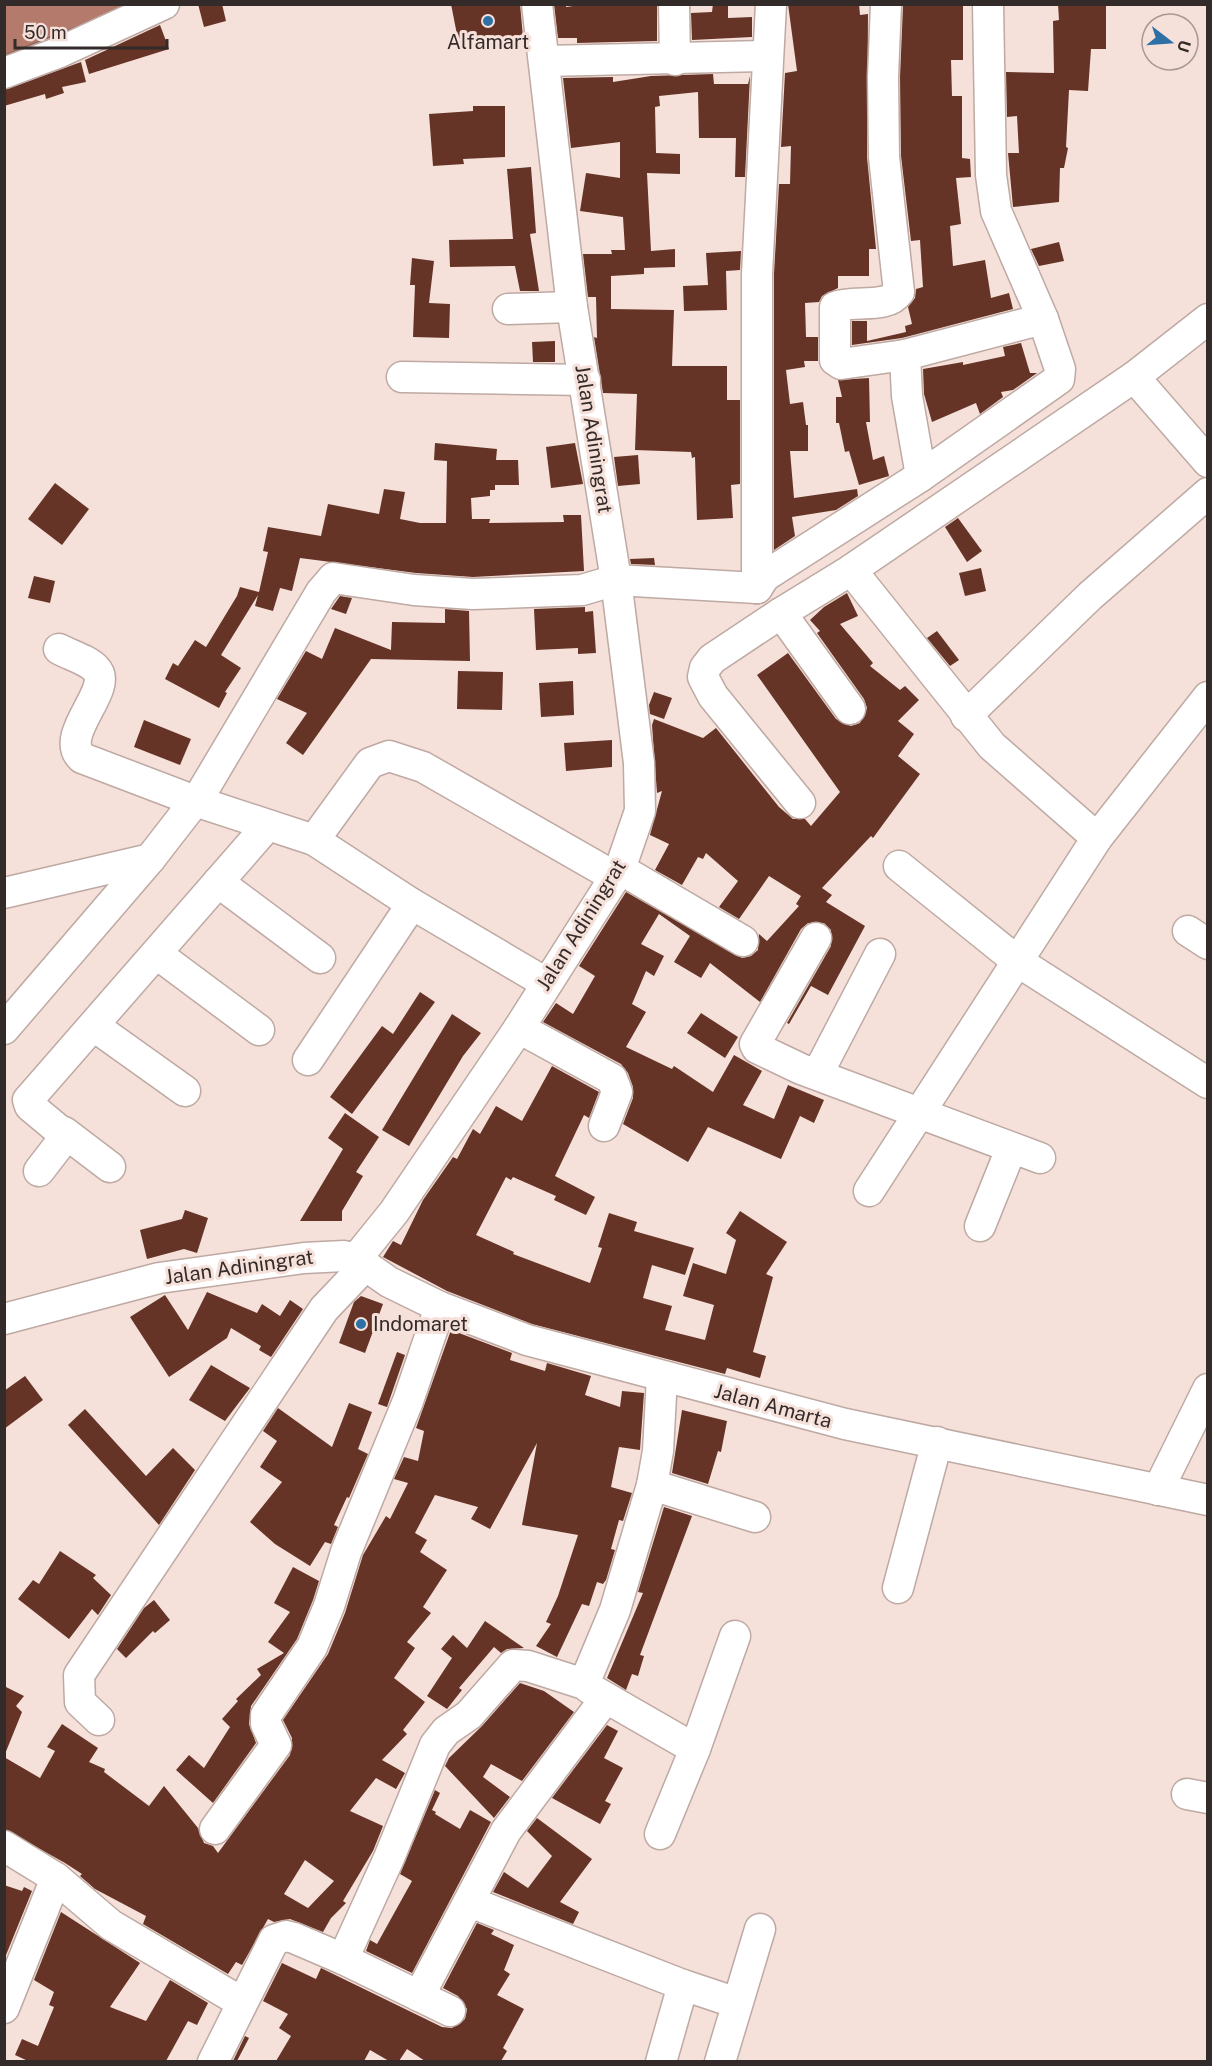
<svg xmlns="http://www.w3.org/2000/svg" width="1212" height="2066" font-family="'Public Sans',sans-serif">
<rect width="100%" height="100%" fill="#f6e0da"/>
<polygon fill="#b47b6c" stroke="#8d6358" stroke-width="1.5" points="5,5 132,5 5,55"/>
<g fill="#653426" fill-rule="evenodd">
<polygon points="198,4 222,4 226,21 204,27"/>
<polygon points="451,4 520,4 523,37 460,50"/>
<polygon points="554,4 566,4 566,7 587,4 657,4 657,41 577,43 577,38 558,38"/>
<polygon points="713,4 728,4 728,18 752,17 752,37 692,40 691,13 712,12"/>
<polygon points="788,4 859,4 860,15 868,14 867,157 876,249 869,249 869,276 838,276 838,288 822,296 819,302 805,303 806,337 818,337 818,361 804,361 805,367 786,370 790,404 803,402 806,425 808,425 808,451 790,451 794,498 857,489 858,496 836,510 792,517 795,536 774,550 774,274 779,184 790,184 791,146 781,147 785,73 797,71"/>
<polygon points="920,4 963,6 963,60 951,60 952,96 962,96 962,158 970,159 971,177 956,178 961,224 950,226 953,266 985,260 991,298 1009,293 1013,309 902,338 852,345 852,321 867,321 867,341 906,332 905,326 912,324 908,307 915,298 916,289 923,287 920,240 911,241 901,156 900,77 903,6"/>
<polygon points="1058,4 1106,4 1106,49 1091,49 1088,91 1069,90 1066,147 1068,148 1064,168 1060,168 1059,202 1013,207 1008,153 1019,153 1017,116 1007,117 1006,72 1054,73 1053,21 1059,20"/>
<polygon points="160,25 169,49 89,74 85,60"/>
<polygon points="81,62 86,82 62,87 64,93 46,99 45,94 4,106 4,90"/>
<polygon points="713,74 714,84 748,84 750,76 745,177 735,177 736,138 699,138 698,92 659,96 660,106 655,107 656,153 680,154 680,174 647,173 651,251 675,249 675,267 644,268 644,274 611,276 611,309 674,310 672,366 727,366 727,400 740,400 740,484 731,485 733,518 697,520 695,457 692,458 691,452 635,450 637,394 603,393 594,337 597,338 596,297 588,297 583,254 612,254 611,250 625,250 623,217 580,211 586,173 620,178 620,142 571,148 563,78 613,77 613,82 651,76"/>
<polygon points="473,106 505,106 505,157 463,159 464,164 433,166 429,114 473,111"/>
<polygon points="531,167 536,233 530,234 539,291 520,291 515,266 450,267 449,240 513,239 507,169"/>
<polygon points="1059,242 1064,261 1039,266 1031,249"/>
<polygon points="741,251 740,270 726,271 727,310 684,311 683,286 708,285 706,253"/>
<polygon points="412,258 434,261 429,303 450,304 449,338 413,337 415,285 410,285"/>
<polygon points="555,341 555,362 533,362 532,342"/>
<polygon points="1021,343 1030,373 1037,373 1013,390 1001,392 1003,397 980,414 976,403 932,422 924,394 923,369 963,362 963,365 1005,356 1003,347"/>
<polygon points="869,378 870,422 866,422 873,460 884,456 889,476 859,485 849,451 845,452 839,423 836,423 836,397 842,397 838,380"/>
<polygon points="435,443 497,449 496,460 518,460 519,485 495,485 495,490 490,490 490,496 471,498 472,519 490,519 489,523 564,522 563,515 581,515 584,571 473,577 416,573 300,558 292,591 280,588 273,611 255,606 258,595 221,655 241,668 225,692 227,693 219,708 165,679 173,663 178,666 195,640 206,647 237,596 240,587 259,592 268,552 263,551 268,527 321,536 328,504 379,514 384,489 405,492 400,519 420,523 446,523 447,461 434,460"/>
<polygon points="575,443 583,484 551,488 546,447"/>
<polygon points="638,455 640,484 618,486 614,457"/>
<polygon points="55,483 89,509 62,545 28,519"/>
<polygon points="958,518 982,551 967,562 945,527"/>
<polygon points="654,558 655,565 631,564 630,559"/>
<polygon points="981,568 986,591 965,596 959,573"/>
<polygon points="34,576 55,581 50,603 28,598"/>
<polygon points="847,593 858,616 840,624 873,663 870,666 900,690 905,686 919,700 898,721 914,734 898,756 920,774 873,838 871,836 822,888 832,895 826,902 865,926 828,995 811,986 789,1024 787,1023 831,946 831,930 824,923 808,923 801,929 760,1002 710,963 701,978 674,962 690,936 659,914 641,944 664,956 654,976 646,971 632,1004 646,1012 626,1047 672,1069 674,1066 713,1092 734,1055 762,1071 743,1105 774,1119 788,1085 824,1100 814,1123 800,1116 781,1159 708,1127 688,1162 623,1124 633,1098 633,1087 628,1073 621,1064 543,1022 556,1003 573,1014 595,976 579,966 626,892 742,958 751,956 758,950 759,934 767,941 799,906 796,904 801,896 769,876 739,919 719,907 738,881 706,853 703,859 698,857 682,885 655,870 669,844 650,835 662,791 657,793 652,725 654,719 703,738 716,728 779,807 793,819 805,819 811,826 840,792 757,675 788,653 836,719 851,726 860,723 867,708 864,699 817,633 820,631 810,620 824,607"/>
<polygon points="340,596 352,598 346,614 331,609"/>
<polygon points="585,607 585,612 593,611 596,653 578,654 578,648 536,650 534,609"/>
<polygon points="445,609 469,611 470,661 371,659 303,755 286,743 307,713 277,699 306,651 322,659 335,628 391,650 392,622 445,623"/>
<polygon points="937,631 959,660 950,666 927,638"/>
<polygon points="458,671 503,672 502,710 457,709"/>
<polygon points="573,681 574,715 541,717 539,683"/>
<polygon points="654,692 672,698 664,719 650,714 649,705"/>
<polygon points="144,720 191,739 180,765 134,747"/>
<polygon points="612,740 612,767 566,771 564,743"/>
<polygon points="420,992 435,1002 352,1114 330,1097 382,1026 393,1034"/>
<polygon points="701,1013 738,1037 725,1058 687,1033"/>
<polygon points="452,1014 481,1033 463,1056 409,1146 382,1130"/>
<polygon points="552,1066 599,1092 589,1118 584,1115 555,1176 595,1197 586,1215 554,1200 556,1196 513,1177 511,1180 506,1177 476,1235 514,1252 513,1254 590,1283 602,1248 598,1247 609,1213 637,1222 634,1231 694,1248 685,1275 652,1265 643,1298 672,1306 665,1330 705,1340 714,1305 683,1296 693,1263 726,1274 736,1240 726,1233 740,1211 787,1242 766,1274 773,1277 753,1352 766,1356 760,1378 727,1368 725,1374 532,1324 447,1291 383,1257 393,1241 401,1245 423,1200 453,1157 457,1159 473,1129 480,1134 496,1106 522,1121"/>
<polygon points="345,1113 379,1137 356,1172 363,1176 342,1211 342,1221 300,1221 343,1149 328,1138"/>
<polygon points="185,1210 208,1218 197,1253 184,1249 147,1259 140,1230 182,1219"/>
<polygon points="207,1292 257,1313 262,1304 280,1316 290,1300 303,1309 271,1357 259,1350 261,1346 231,1328 227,1338 169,1377 130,1317 165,1295 188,1330"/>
<polygon points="361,1296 383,1304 365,1353 339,1343 354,1302"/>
<path d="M451,1330L512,1353L510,1360L545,1371L547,1363L591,1376L585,1395L620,1407L622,1391L644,1393L640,1450L619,1447L611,1487L632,1493L623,1521L619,1520L611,1549L615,1550L606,1580L603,1584L597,1582L589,1606L582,1604L557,1657L536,1646L551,1624L546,1622L558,1596L578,1535L522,1525L537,1443L490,1529L471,1519L478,1507L435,1495L415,1533L427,1540L420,1552L447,1570L423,1607L431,1613L407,1642L415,1648L394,1678L425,1702L403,1730L407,1734L382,1760L405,1773L396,1789L376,1778L350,1811L383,1826L373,1851L343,1901L346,1903L331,1918L323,1932L290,1919L274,1922L268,1919L242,1965L236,1962L228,1974L143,1924L146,1916L95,1889L80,1876L82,1874L65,1863L4,1829V1757L40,1778L55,1751L47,1747L62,1724L98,1748L89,1762L105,1769L104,1772L149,1806L164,1786L198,1828L204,1843L213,1846L218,1853L290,1755L292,1738L283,1720L328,1654L345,1613L363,1555L386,1516L390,1519L408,1483L394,1479L404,1457L418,1461L424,1431L416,1428ZM305,1860L334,1881L308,1908L284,1894Z"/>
<polygon points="397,1352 405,1355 387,1407 378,1404"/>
<polygon points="211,1365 250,1388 225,1421 189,1400"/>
<polygon points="25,1376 43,1400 4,1429 4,1391"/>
<polygon points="349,1403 372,1412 358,1449 368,1454 349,1498 347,1497 334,1525 338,1527 331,1544 325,1542 310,1566 275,1544 250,1522 282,1482 260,1467 277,1441 263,1431 278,1408 332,1447"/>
<polygon points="85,1409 146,1476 173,1448 195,1470 159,1525 68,1425"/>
<polygon points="682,1410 727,1421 721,1452 718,1451 708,1484 672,1473"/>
<polygon points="664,1507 692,1516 640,1655 644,1656 638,1676 632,1674 626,1690 607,1678 643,1593 638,1592"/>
<polygon points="60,1551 96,1575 93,1578 111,1595 98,1615 92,1609 69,1639 18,1599 33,1580 39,1584"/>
<polygon points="293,1567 319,1581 313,1600 297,1639 251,1706 249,1724 256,1743 213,1803 176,1770 189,1755 204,1768 230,1727 222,1719 238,1701 236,1699 261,1675 257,1669 284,1653 268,1642 290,1612 274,1603"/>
<polygon points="154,1600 170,1620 155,1633 153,1631 126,1658 117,1649 144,1608"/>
<polygon points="485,1621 524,1648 507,1649 501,1653 494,1647 459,1688 462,1690 447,1709 427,1696 452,1658 441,1649 453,1635 467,1648"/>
<polygon points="520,1683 544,1691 574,1712 522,1781 491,1764 483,1777 510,1797 494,1818 445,1766 449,1758 482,1726"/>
<polygon points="4,1686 24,1696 16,1706 22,1712 5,1754"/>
<polygon points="607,1725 618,1731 604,1758 623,1768 605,1801 611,1804 600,1824 552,1798"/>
<polygon points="435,1790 440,1793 432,1810 436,1812 435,1814 460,1829 470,1810 491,1822 412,1973 366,1951 370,1940 377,1944 412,1881 400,1874"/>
<polygon points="537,1818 592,1859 560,1902 579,1912 573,1924 493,1892 504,1872 528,1888 552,1856 527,1831"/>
<polygon points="4,1885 22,1891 24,1887 32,1891 4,1960"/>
<polygon points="61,1912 140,1963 110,2007 146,2021 170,1980 208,2003 197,2025 188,2021 166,2061 28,2061 15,2055 22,2039 38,2046 54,2007 49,2005 54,1992 34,1980"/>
<polygon points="477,1923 494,1930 491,1934 514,1945 504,1970 510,1974 497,1995 524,2009 503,2048 507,2051 501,2061 425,2061 407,2049 399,2061 389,2061 370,2050 364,2061 276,2061 291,2036 279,2028 288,2014 263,2001 282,1963 316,1979 321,1968 442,2027 452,2028 465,2019 467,2009 458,1996 443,1988"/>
<polygon points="245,2036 249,2038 237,2061 233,2061"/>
</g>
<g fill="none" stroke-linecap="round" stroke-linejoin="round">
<g stroke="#bea9a3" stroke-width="33">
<g id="minor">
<polyline points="674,4 675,60"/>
<path d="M886,4L883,77L884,157L899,292C886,310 854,299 835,307V360L841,364L905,355L1043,319"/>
<polyline points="545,61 767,56"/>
<polyline points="4,73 60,52 164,4"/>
<polyline points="508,309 572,307"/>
<polyline points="905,355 907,396 921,476"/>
<polyline points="402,377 585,380"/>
<polyline points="1134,377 1208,462"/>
<polyline points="851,570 992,746 1097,838"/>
<polyline points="757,588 765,576 921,476 1059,379 1060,369 1043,319 996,211 991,175 988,4"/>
<polyline points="757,588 757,274 771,4"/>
<polyline points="781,613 850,709"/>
<path d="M59,649C70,655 88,660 96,669C115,689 57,735 82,758L195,801L314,840L412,904L546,983"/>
<polyline points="966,716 1090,596 1208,493"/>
<polyline points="800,803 713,696 703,677 705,668 712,659 781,613 851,570 1134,377 1208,319"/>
<polyline points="314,840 370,763 389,756 423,767 615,877"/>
<polyline points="899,866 1017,961 1208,1083"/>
<polyline points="620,869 743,941"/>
<polyline points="218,882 320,958"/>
<polyline points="4,893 150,859 202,792 321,592 333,578 414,590 473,594 582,590 616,580 757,588"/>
<polyline points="1188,931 1208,944"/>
<polyline points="816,938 755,1044 757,1048 801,1069 1040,1158"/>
<polyline points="157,954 259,1030"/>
<polyline points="94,1026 185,1091"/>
<polyline points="519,1028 612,1079 617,1092 604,1126"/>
<polyline points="4,1029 150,859"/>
<polyline points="308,1060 412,904"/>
<polyline points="818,1073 880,954"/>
<polyline points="64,1132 110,1167"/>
<polyline points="39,1171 66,1136 30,1106 28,1100 267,826"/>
<polyline points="869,1191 1097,838 1208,697"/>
<polyline points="980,1226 1011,1149"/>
<polyline points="356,1259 394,1212 519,1028 620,869 640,811 639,763 616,580 572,307 537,4"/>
<polyline points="4,1319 159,1278 304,1258 344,1256 356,1259 389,1282 440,1307 527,1340 845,1424 1208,1500"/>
<polyline points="652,1485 755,1517"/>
<polyline points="1158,1490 1208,1389"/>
<polyline points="898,1588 937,1442"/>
<polyline points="589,1688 695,1749"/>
<polyline points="99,1720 80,1702 79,1675 324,1309 364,1267"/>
<polyline points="1187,1794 1208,1798"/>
<polyline points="215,1829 276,1745 266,1724 266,1715 312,1647 329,1606 346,1552 408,1401 440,1307"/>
<polyline points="660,1834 695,1749 735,1636"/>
<polyline points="4,1846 56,1878 111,1925 241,2002"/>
<polyline points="470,1902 683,1985 737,2003"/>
<polyline points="343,1959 450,2011"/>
<polyline points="419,1996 506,1831 605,1699"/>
<polyline points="4,2008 56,1878"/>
<polyline points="213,2062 274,1940 286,1936 294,1938 343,1959 389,1858 435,1745 446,1731 469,1715 513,1665 528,1666 584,1684 615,1610 652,1485 658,1451 662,1377"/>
<polyline points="661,2062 683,1985"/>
<polyline points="720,2062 760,1929"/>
</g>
</g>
<use href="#minor" stroke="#fff" stroke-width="30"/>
</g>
<g fill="#2d70a6" stroke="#f6e0da" stroke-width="2">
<circle cx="488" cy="21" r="6"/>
<circle cx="361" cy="1324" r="6"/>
</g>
<g text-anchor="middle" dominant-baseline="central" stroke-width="6" stroke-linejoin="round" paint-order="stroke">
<g font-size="20" fill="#332b29" stroke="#f6e0da">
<text x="488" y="42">Alfamart</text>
<text x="373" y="1324" text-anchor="start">Indomaret</text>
</g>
<g font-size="20" fill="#332b29" stroke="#f6e0da">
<text transform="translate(594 439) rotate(81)">Jalan Adiningrat</text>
<text transform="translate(581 925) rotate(-58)">Jalan Adiningrat</text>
<text transform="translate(239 1267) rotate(-8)">Jalan Adiningrat</text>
<text transform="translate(773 1406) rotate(15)">Jalan Amarta</text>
</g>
</g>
<rect width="1212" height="2066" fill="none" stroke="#332b29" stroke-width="12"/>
<g transform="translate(1170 42) rotate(107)"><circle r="28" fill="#f6e0da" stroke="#a89893" stroke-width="1.5"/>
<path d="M0-4.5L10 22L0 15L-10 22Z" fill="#2d70a6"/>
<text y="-9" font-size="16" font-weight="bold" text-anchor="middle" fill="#332b29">U</text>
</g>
<path d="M15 39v9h152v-9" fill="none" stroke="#332b29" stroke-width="3"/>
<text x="24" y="39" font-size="18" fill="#332b29" stroke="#f6e0da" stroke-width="4.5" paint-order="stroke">50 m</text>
</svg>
